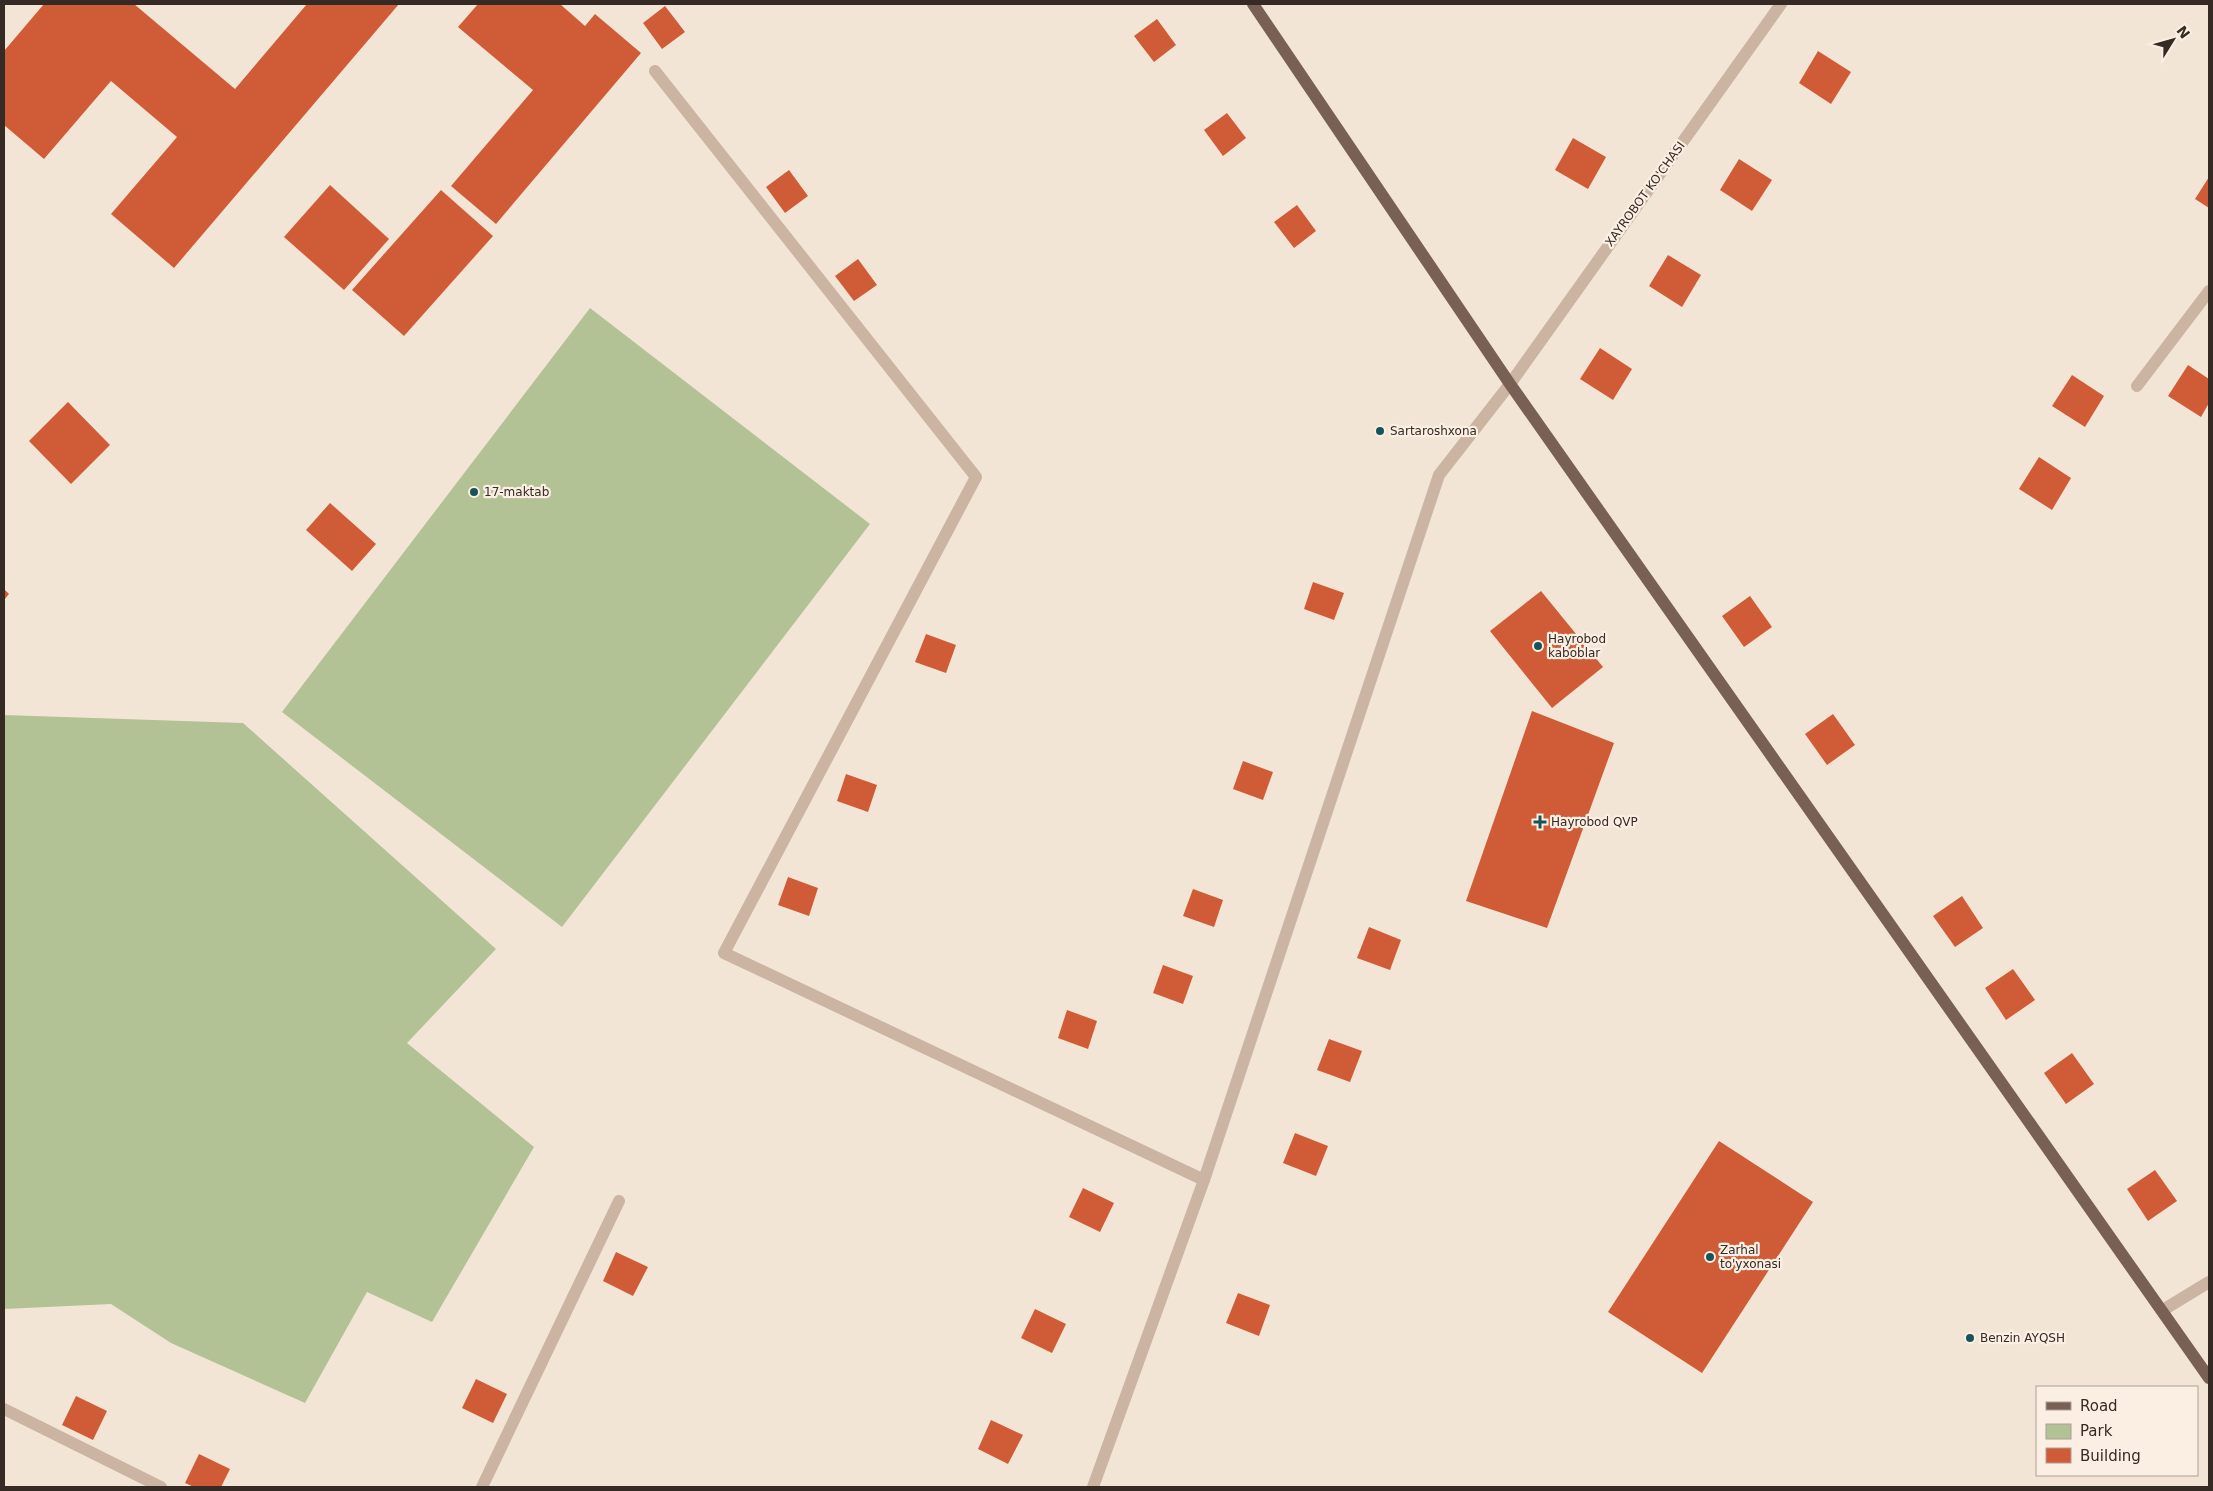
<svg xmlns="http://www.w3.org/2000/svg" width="2213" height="1491" font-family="'DejaVu Sans',sans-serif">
<rect width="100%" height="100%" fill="#f3e5d6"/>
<g fill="#b3c295">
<polygon points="590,308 870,524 562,927 282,712"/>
<polygon points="4,715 243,723 496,949 407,1043 534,1147 432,1322 367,1292 305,1403 171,1343 111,1304 4,1309"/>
</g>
<g fill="#d05c37">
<polygon points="44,4 134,4 235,89 307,4 399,4 174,268 111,214 177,137 111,81 44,159 4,125 4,51"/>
<polygon points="478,4 560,4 585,26 595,14 641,53 496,224 451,186 533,90 458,27"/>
<polygon points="665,6 685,32 662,49 643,23"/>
<polygon points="1157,19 1176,45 1154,62 1134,36"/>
<polygon points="1818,51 1851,72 1831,104 1799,83"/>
<polygon points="1227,113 1246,138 1223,156 1204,130"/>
<polygon points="1573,138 1606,157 1588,189 1555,170"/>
<polygon points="1739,159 1772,180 1752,211 1720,190"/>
<polygon points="789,170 808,196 785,213 766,187"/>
<polygon points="2209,177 2209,208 2195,199"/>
<polygon points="330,185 389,239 344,290 284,237"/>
<polygon points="441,190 493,236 404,336 352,290"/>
<polygon points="1297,205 1316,231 1294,248 1274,222"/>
<polygon points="1668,255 1701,275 1682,307 1649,286"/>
<polygon points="858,259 877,285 854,301 835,276"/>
<polygon points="1600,348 1632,369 1613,400 1580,379"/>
<polygon points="2188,365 2209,379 2209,403 2201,417 2168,396"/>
<polygon points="2072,375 2104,396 2085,427 2052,406"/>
<polygon points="68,402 110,445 71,484 29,441"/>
<polygon points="2039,457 2071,478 2052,510 2019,489"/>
<polygon points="330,503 376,544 352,571 306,530"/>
<polygon points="1313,582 1344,593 1334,620 1304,609"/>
<polygon points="4,589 9,594 4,600"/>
<polygon points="1541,591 1603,667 1552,708 1490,631"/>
<polygon points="1750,596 1772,627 1744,647 1722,616"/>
<polygon points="926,634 956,645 946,673 915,662"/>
<polygon points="1532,711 1614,743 1547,928 1466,901"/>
<polygon points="1833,714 1855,745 1827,765 1805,734"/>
<polygon points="1243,761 1273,772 1263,800 1233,789"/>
<polygon points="846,774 877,785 868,812 837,801"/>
<polygon points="788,877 818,888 809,916 778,905"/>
<polygon points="1193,889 1223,900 1214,927 1183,916"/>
<polygon points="1962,896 1983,928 1955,947 1933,916"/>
<polygon points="1369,927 1401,940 1390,970 1357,958"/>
<polygon points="1163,965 1193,976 1183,1004 1153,993"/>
<polygon points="2013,969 2035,1000 2006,1020 1985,988"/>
<polygon points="1067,1010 1097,1021 1088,1049 1058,1038"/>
<polygon points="1329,1039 1362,1051 1350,1082 1317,1070"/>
<polygon points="2072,1053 2094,1084 2066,1104 2044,1073"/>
<polygon points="1295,1133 1328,1146 1316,1176 1283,1163"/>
<polygon points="1719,1141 1813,1202 1702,1373 1608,1312"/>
<polygon points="2155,1170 2177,1201 2148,1221 2127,1189"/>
<polygon points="1083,1188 1114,1203 1100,1232 1069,1217"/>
<polygon points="616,1252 648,1267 633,1296 603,1281"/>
<polygon points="1238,1293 1270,1305 1259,1336 1226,1323"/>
<polygon points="1035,1309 1066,1324 1052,1353 1021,1338"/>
<polygon points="476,1379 507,1394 493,1423 462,1408"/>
<polygon points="76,1396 107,1411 93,1440 62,1425"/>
<polygon points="991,1420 1023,1435 1008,1464 978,1449"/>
<polygon points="199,1454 230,1469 221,1487 194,1487 185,1483"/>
</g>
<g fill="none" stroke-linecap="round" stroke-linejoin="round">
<g stroke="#cbb4a1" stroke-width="12">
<polyline points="655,71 976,477 724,953 1204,1180"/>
<polyline points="2137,386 2209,291"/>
<polyline points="2163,1310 2209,1282"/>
<polyline points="4,1409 161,1487"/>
<polyline points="482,1487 619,1201"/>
<polyline points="1093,1487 1204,1180 1439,475 1510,384 1781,4"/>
</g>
<polyline stroke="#786054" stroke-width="12" points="1253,4 1510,384 2209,1378"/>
</g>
<g fill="#175459" stroke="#faefe2" stroke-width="2">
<circle cx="1380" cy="431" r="5"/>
<circle cx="474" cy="492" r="5"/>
<circle cx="1538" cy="646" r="5"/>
<path d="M1537.5 814.5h5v5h5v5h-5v5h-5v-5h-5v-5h5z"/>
<circle cx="1710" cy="1257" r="5"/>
<circle cx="1970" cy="1338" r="5"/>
</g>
<g text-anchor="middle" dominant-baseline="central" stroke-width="4.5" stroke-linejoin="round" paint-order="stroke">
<g font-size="12" fill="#352a24" stroke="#faefe2">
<text transform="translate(1645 194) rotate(-54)">XAYROBOT KO'CHASI</text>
</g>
<g font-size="12" fill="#352a24" stroke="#faefe2" text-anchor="start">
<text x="1390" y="431">Sartaroshxona</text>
<text x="484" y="492">17-maktab</text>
<text x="1548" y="639">Hayrobod<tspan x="1548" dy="14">kaboblar</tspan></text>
<text x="1551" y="822">Hayrobod QVP</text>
<text x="1720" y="1250">Zarhal<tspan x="1720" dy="14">to'yxonasi</tspan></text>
<text x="1980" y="1338">Benzin AYQSH</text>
</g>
</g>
<rect width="2213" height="1491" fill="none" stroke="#352a24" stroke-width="10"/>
<rect x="2036" y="1386" width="162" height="90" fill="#faefe2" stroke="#aba096"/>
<rect x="2046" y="1402" width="25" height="8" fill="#786054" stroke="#aba096"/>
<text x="2080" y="1411" font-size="15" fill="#352a24">Road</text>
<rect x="2046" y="1424" width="25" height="15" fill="#b3c295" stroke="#aba096"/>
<text x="2080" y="1436" font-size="15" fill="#352a24">Park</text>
<rect x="2046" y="1448" width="25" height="15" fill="#d05c37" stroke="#aba096"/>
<text x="2080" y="1461" font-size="15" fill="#352a24">Building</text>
<g transform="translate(2173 40) rotate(53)" stroke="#faefe2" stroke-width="4" paint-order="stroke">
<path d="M0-4L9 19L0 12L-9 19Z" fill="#352a24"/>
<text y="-8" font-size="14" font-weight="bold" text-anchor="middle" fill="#352a24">N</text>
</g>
</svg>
